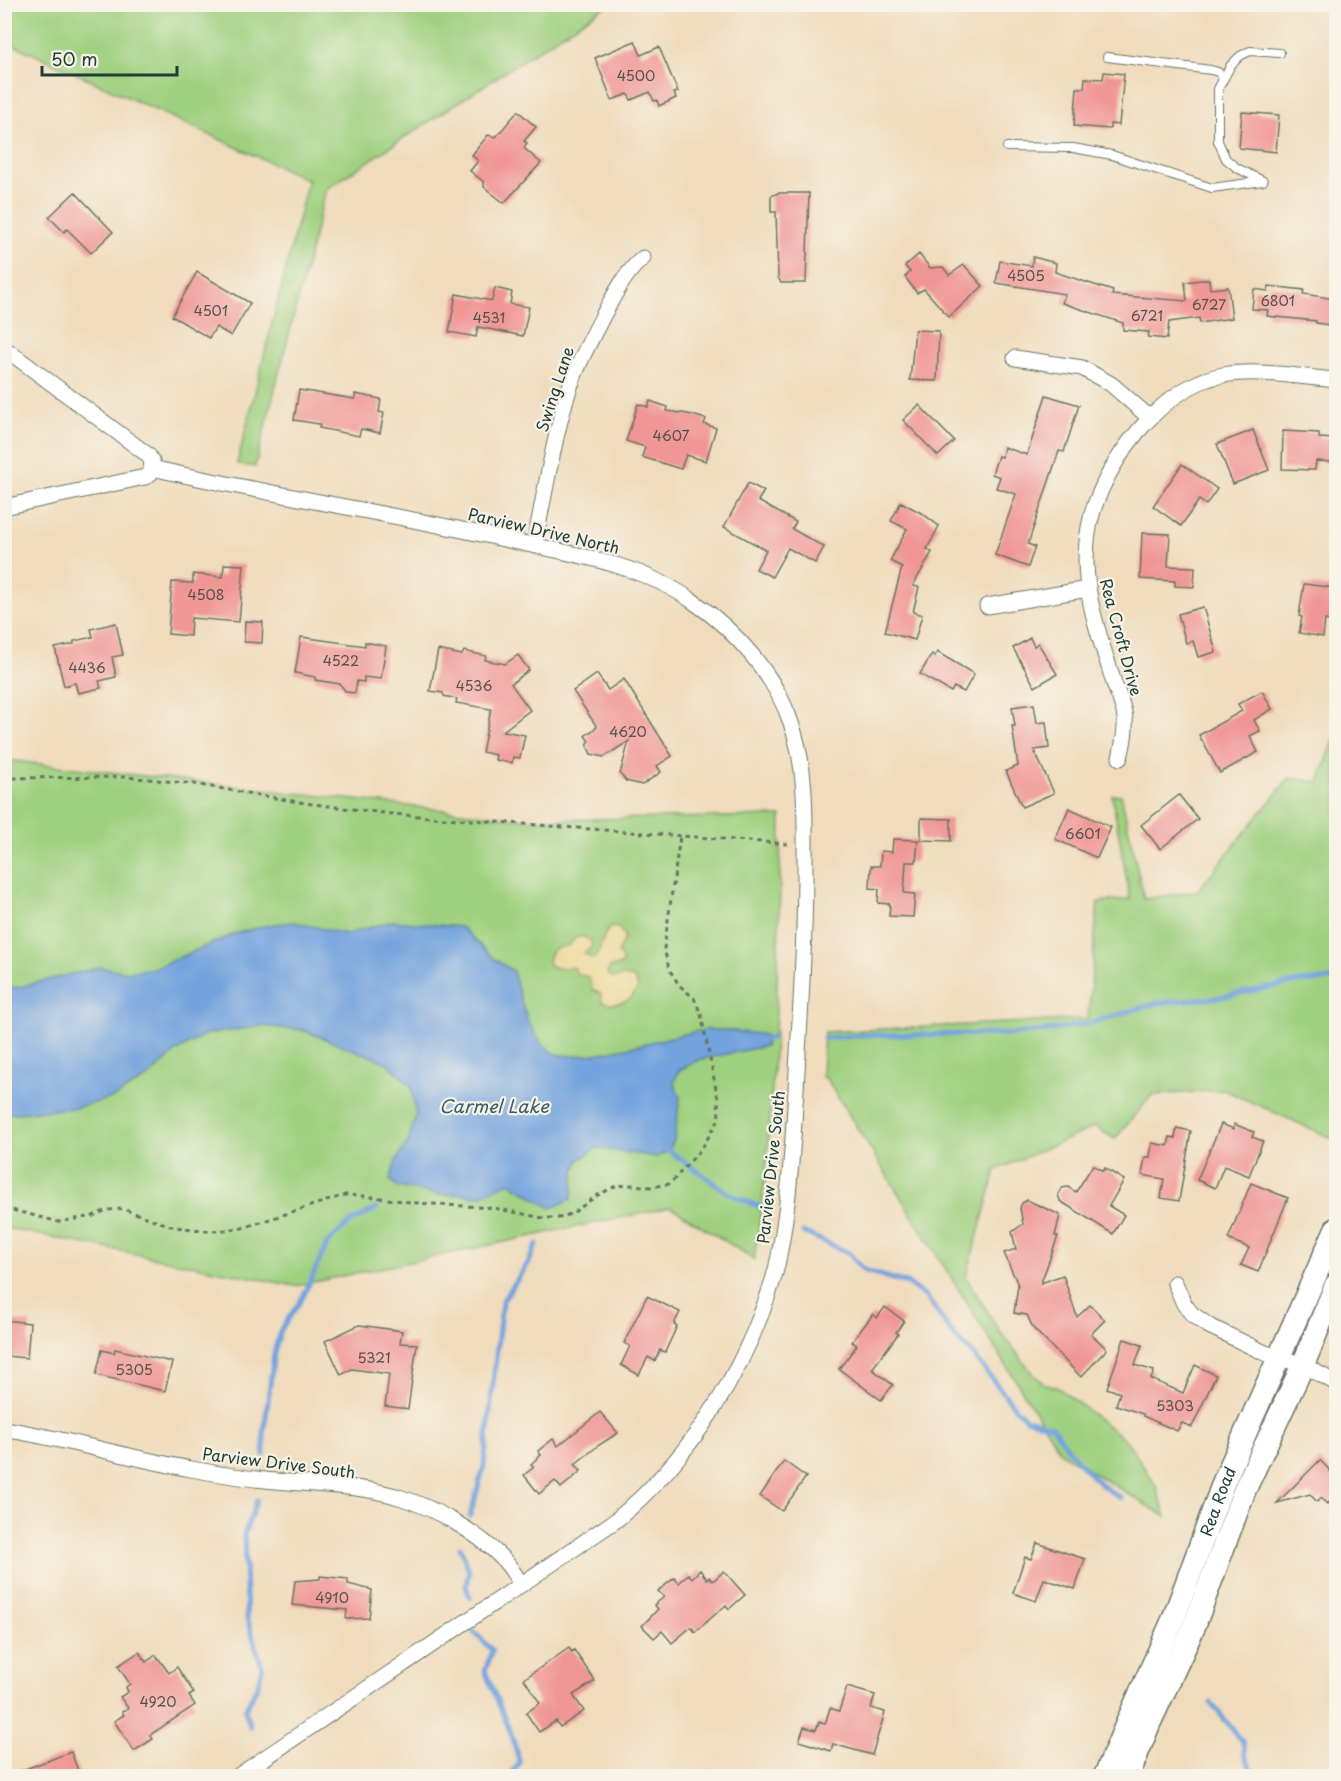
<svg xmlns="http://www.w3.org/2000/svg" width="1341" height="1781" font-family="'Playpen Sans',sans-serif">
<rect width="100%" height="100%" fill="#f7f3e8"/>
<filter id="ink" filterUnits="userSpaceOnUse"><feTurbulence type="fractalNoise" baseFrequency=".0167" numOctaves="2"/><feDisplacementMap in="SourceGraphic" scale="12" xChannelSelector="R" yChannelSelector="G"/><feConvolveMatrix kernelMatrix="1 2 1 2 8 2 1 2 1" color-interpolation-filters="sRGB"/></filter>
<filter id="wash" filterUnits="userSpaceOnUse"><feTurbulence type="fractalNoise" baseFrequency=".008" numOctaves="4" result="noise"/><feDisplacementMap in="SourceGraphic" scale="24" xChannelSelector="R" yChannelSelector="G"/><feGaussianBlur stdDeviation="1.35" result="paint"/><feColorMatrix in="noise" values="0 0 0 0 0 0 0 0 0 0 0 0 0 0 0 0 0 1.4 0 .05"/><feComposite in="paint" operator="in"/></filter>
<g filter="url(#wash)">
<rect width="100%" height="100%" fill="#f0dcbc"/>
<g fill="#9fd07f" stroke="#5f865a" stroke-width="1.5">
<polygon points="5,4 607,4 607,5 326,189 255,467 237,464 308,180 5,41"/>
<polygon points="1336,735 1336,1140 1224,1090 1152,1095 1115,1139 1095,1127 996,1170 966,1277 998,1329 1033,1374 1043,1383 1057,1387 1127,1441 1155,1484 1166,1517 1061,1453 826,1078 822,1077 824,1032 1088,1019 1098,902 1130,899 1112,795 1121,795 1144,899 1197,891 1289,778 1319,782"/>
<path d="M5,760L532,820L781,816C780,896 778,975 774,1054C770,1123 766,1191 754,1259L671,1207L295,1286L5,1228Z"/>
</g>
<path fill="#eeda9e" stroke="#868c69" stroke-width="1.5" d="M611,927L619,928L625,936L618,952L623,961L620,966L610,967L607,974L613,978L623,976L634,978L638,987C634,1002 615,1007 602,1002L601,994L592,990L589,977L577,974L574,967L562,969L550,966L548,961C551,946 558,948 570,945L574,939L581,936L592,941L591,948L584,953L592,958H595C602,948 601,935 611,927Z"/>
<path fill="#73a3dd" stroke="#497088" stroke-width="1.5" d="M393,921L461,927L494,959L513,971C521,999 526,1034 552,1052C575,1067 673,1034 705,1030C724,1028 746,1033 765,1035L766,1039L765,1046L698,1060L678,1071L674,1083L680,1097L674,1141L668,1151L657,1157L597,1148L579,1160L575,1170L572,1199L551,1208L509,1182L480,1196L457,1194L440,1195L398,1187L390,1180L396,1161L408,1142L416,1116L411,1086L388,1063L302,1030L262,1026L206,1034L177,1051L148,1077L113,1098L74,1108L5,1114V988L19,987L100,967L128,972L154,968L237,933L268,925L294,922L346,934Z"/>
<g fill="none" stroke-linecap="round" stroke-linejoin="round">
<g stroke="#73a3dd" stroke-width="5">
<polyline points="824,1038 867,1035 1015,1034 1046,1031 1091,1023 1157,1003 1215,998 1299,982 1336,979"/>
<polyline points="760,1042 773,1036"/>
<polyline points="664,1147 730,1194 760,1207"/>
<path d="M803,1232L849,1253L863,1270L907,1283L926,1297L955,1337L971,1352L1016,1409L1026,1419L1052,1426C1072,1454 1090,1481 1121,1498"/>
<polyline points="264,1455 264,1432 274,1353 280,1331 303,1297 328,1242 351,1222 377,1208"/>
<polyline points="470,1516 484,1466 502,1302 529,1262 537,1244"/>
<polyline points="460,1547 469,1570 466,1586 470,1598"/>
<polyline points="473,1631 492,1650 485,1671 510,1731 520,1763 508,1776"/>
<polyline points="1211,1703 1243,1742 1245,1756 1254,1776"/>
<polyline points="250,1727 245,1710 258,1685 262,1667 247,1618 244,1535 257,1500"/>
</g>
</g>
<g id="blocks">
<g fill="#f09695">
<polygon points="635,41 641,55 659,47 678,92 674,93 676,98 659,106 657,100 654,101 650,92 631,100 628,94 612,100 595,58"/>
<polygon points="1104,72 1124,74 1119,125 1110,124 1110,129 1074,126 1077,88 1084,88 1085,78 1103,79"/>
<polygon points="518,111 536,127 524,141 527,143 524,148 541,163 504,203 484,187 484,182 470,171 478,161 472,155 488,135 496,137"/>
<polygon points="1242,112 1279,115 1276,152 1239,148"/>
<polygon points="75,192 113,232 91,253 67,229 64,232 49,217"/>
<polygon points="778,193 809,193 806,283 781,283 778,277 776,212 771,212 771,196"/>
<polygon points="919,254 930,268 943,267 949,275 964,265 983,286 949,317 924,289 917,293 905,277 910,272 905,266"/>
<polygon points="1033,257 1056,263 1055,272 1113,291 1112,295 1187,301 1185,282 1209,279 1210,289 1228,287 1232,318 1200,323 1199,318 1169,322 1167,339 1148,337 1149,332 1123,330 1123,323 1062,303 1065,294 996,283 1000,261 1032,266"/>
<polygon points="197,272 250,303 231,336 216,327 209,338 172,316"/>
<polygon points="1269,286 1304,290 1303,294 1336,299 1336,326 1316,323 1316,321 1267,316 1268,310 1252,309 1254,289 1268,291"/>
<polygon points="495,288 512,292 510,304 529,307 523,336 478,327 476,337 449,332 456,294 492,301"/>
<polygon points="915,330 939,331 937,381 910,380"/>
<polygon points="299,390 355,399 355,394 381,399 379,412 384,413 380,433 361,429 359,436 319,428 320,424 294,420"/>
<polygon points="1046,395 1079,405 1064,452 1059,451 1028,544 1035,547 1028,567 995,555 1016,494 996,488 1000,477 992,474 998,456 1002,457 1004,447 1027,455"/>
<polygon points="650,401 668,407 667,411 688,414 706,419 704,424 716,428 706,461 686,455 681,469 642,457 645,447 626,441 638,404 648,407"/>
<polygon points="919,405 954,441 938,456 903,420"/>
<polygon points="1253,430 1269,470 1233,484 1217,444"/>
<polygon points="1283,431 1319,433 1319,438 1335,439 1334,462 1316,461 1315,470 1282,469"/>
<polygon points="1182,464 1217,489 1206,505 1199,500 1181,526 1153,506"/>
<polygon points="748,483 764,491 758,501 796,522 792,529 824,547 815,563 788,548 772,577 756,569 766,550 724,527"/>
<polygon points="901,502 923,514 939,526 927,549 932,552 913,586 919,587 913,612 922,615 915,640 885,632 902,567 890,561 907,529 891,521"/>
<polygon points="1142,533 1170,534 1168,566 1195,567 1194,587 1175,586 1175,581 1140,579"/>
<polygon points="224,564 244,565 239,622 191,618 190,636 168,634 172,582 193,583 193,574 223,577"/>
<polygon points="1304,584 1335,588 1331,621 1325,620 1323,637 1299,633 1302,617 1299,616"/>
<polygon points="1203,607 1216,652 1198,657 1193,641 1186,643 1178,614"/>
<polygon points="245,621 263,622 262,643 244,642"/>
<polygon points="116,623 123,655 112,657 116,677 99,681 101,688 78,693 75,683 64,686 55,648 74,644 74,641 93,637 91,629"/>
<polygon points="301,637 365,646 365,642 386,646 381,679 364,677 364,682 357,681 355,693 346,692 340,684 315,680 315,677 295,673"/>
<polygon points="1030,638 1034,646 1038,643 1057,674 1035,687 1013,648"/>
<polygon points="438,650 462,655 464,651 486,656 485,660 505,664 518,655 529,670 511,684 530,710 503,731 525,735 520,758 513,757 512,763 495,760 496,755 482,752 491,709 456,703 457,699 444,696 443,693 430,691"/>
<polygon points="937,652 974,674 964,692 954,687 951,692 920,674 932,654 935,656"/>
<polygon points="597,674 608,690 624,679 672,756 657,766 661,772 642,785 626,781 620,774 629,741 604,757 591,754 587,746 589,741 585,736 597,727 573,691"/>
<polygon points="1262,691 1272,709 1254,720 1260,731 1250,736 1258,752 1220,773 1199,735 1242,711 1238,704"/>
<polygon points="1034,704 1037,723 1046,722 1049,748 1034,750 1054,793 1022,807 1006,771 1018,766 1012,726 1015,726 1012,707"/>
<polygon points="1179,795 1198,819 1160,849 1141,825"/>
<polygon points="1069,808 1111,827 1097,858 1055,839"/>
<polygon points="921,818 951,819 951,841 921,840"/>
<polygon points="893,839 918,840 916,862 906,862 904,893 915,894 913,917 889,916 890,904 878,903 879,889 870,888 871,866 880,866 881,851 892,852"/>
<polygon points="1221,1124 1234,1129 1234,1124 1254,1132 1252,1137 1263,1141 1249,1176 1224,1166 1215,1188 1197,1180"/>
<polygon points="1177,1128 1191,1131 1179,1201 1161,1198 1164,1179 1142,1175 1145,1157 1150,1157 1152,1143 1168,1146 1170,1137 1175,1138"/>
<polygon points="1093,1165 1103,1171 1105,1168 1124,1180 1109,1206 1124,1215 1113,1234 1060,1201 1058,1194 1062,1188 1068,1187 1076,1192"/>
<polygon points="1251,1183 1288,1198 1258,1272 1241,1265 1249,1248 1228,1239"/>
<polygon points="1027,1200 1060,1215 1055,1236 1058,1236 1041,1283 1063,1275 1077,1317 1090,1305 1105,1320 1091,1334 1107,1349 1081,1377 1033,1328 1027,1315 1014,1313 1018,1285 1004,1253 1016,1249 1012,1232 1023,1224 1020,1208 1022,1203"/>
<polygon points="647,1296 680,1312 674,1324 677,1326 665,1352 660,1350 655,1361 648,1357 639,1375 621,1365 630,1346 624,1343"/>
<polygon points="885,1307 904,1321 896,1332 898,1334 872,1369 893,1385 881,1400 839,1369 857,1345 852,1342 873,1314 877,1318"/>
<polygon points="4,1320 30,1323 27,1358 5,1356"/>
<polygon points="359,1325 402,1331 400,1343 417,1344 408,1409 385,1406 389,1374 352,1369 341,1375 325,1341"/>
<polygon points="1124,1339 1142,1345 1135,1365 1154,1371 1151,1379 1183,1393 1195,1365 1216,1375 1192,1427 1182,1423 1177,1431 1143,1416 1143,1414 1116,1405 1120,1393 1107,1388"/>
<polygon points="115,1349 172,1362 165,1391 96,1375 102,1350 114,1353"/>
<polygon points="600,1412 618,1433 599,1445 575,1464 581,1471 561,1488 555,1481 539,1494 524,1475 534,1467 531,1464 541,1455 538,1451 553,1439 558,1446"/>
<polygon points="1320,1460 1336,1477 1336,1496 1327,1504 1321,1498 1317,1502 1310,1494 1277,1503"/>
<polygon points="784,1461 806,1477 782,1511 760,1496"/>
<polygon points="1037,1543 1085,1559 1075,1589 1044,1579 1036,1601 1013,1593 1025,1557 1031,1559"/>
<polygon points="700,1570 707,1579 709,1577 713,1581 724,1571 745,1595 729,1609 726,1605 695,1632 691,1627 672,1643 662,1631 654,1638 642,1626 658,1609 654,1605 664,1597 658,1591 674,1578 679,1583 688,1574 692,1578"/>
<polygon points="320,1576 348,1579 348,1584 372,1590 369,1618 346,1619 347,1610 292,1605 295,1581 320,1579"/>
<polygon points="569,1648 572,1652 574,1650 595,1681 573,1695 584,1711 560,1727 556,1721 539,1732 526,1713 540,1703 524,1679"/>
<polygon points="139,1652 146,1662 156,1655 169,1673 177,1667 194,1693 189,1696 195,1705 150,1735 153,1739 134,1751 114,1721 124,1715 122,1712 128,1708 120,1697 128,1692 126,1687 130,1684 118,1666"/>
<polygon points="847,1687 875,1695 871,1708 885,1712 872,1755 833,1744 831,1751 799,1741 804,1727 816,1730 819,1722 825,1724 830,1708 839,1711"/>
<polygon points="71,1752 80,1776 9,1776 9,1775"/>
</g>
</g>
</g>
<g filter="url(#ink)">
<use href="#blocks" fill-opacity="0" stroke="#687564" stroke-width="1.5"/>
<g fill="none" stroke-linecap="round" stroke-linejoin="round">
<g stroke="#687564" stroke-width="10">
<g id="service">
<polyline points="1107,57 1211,70 1218,72 1223,78"/>
<polyline points="1007,147 1073,148 1112,155 1212,188 1263,181"/>
<polyline points="1261,180 1237,168 1226,159 1218,141 1218,89 1231,65 1240,56 1250,51 1280,53"/>
</g>
</g>
<g stroke="#687564" stroke-width="17">
<g id="minor">
<polyline points="4,348 148,455 152,462 150,474 145,477 4,507"/>
<polyline points="1015,358 1082,368 1111,384 1150,418"/>
<path d="M152,468C270,495 390,513 508,540C572,554 639,563 694,602C735,630 775,675 791,723C807,767 805,818 805,864C805,927 802,990 798,1053C795,1106 793,1158 786,1211C783,1234 780,1258 773,1280C744,1373 690,1459 615,1521L238,1776"/>
<path d="M534,545C544,499 551,452 564,406C573,372 590,341 606,310C616,292 627,271 643,258"/>
<polyline points="987,606 1088,589"/>
<path d="M1120,758C1123,745 1126,732 1125,718C1124,707 1118,694 1114,683C1105,653 1092,618 1088,587C1084,560 1086,528 1096,502C1116,450 1166,385 1223,375C1260,369 1300,377 1336,380"/>
<polyline points="1175,1283 1184,1304 1192,1314 1209,1326 1265,1353 1303,1365 1336,1383"/>
<path d="M4,1429C67,1439 128,1458 191,1469C219,1474 248,1479 276,1481C317,1485 362,1485 402,1498C436,1509 477,1532 502,1558C510,1566 515,1575 521,1584"/>
</g>
</g>
<g stroke="#687564" stroke-width="25">
<g id="secondary">
<path id="s1" d="M1105,1776L1130,1716L1173,1620L1224,1481L1336,1229"/>
<polyline points="1128,1776 1149,1724 1193,1629 1245,1489 1303,1365 1336,1285"/>
</g>
</g>
<g stroke="#687564" stroke-width="3" stroke-dasharray="4.5 4.5" stroke-linecap="butt">
<polyline points="4,778 128,777 194,784 305,803 392,814 788,844"/>
<polyline points="4,1208 59,1222 93,1216 107,1210 123,1209 174,1227 211,1231 239,1229 345,1195 366,1196 417,1203 494,1208 543,1218 559,1218 573,1213 596,1196 616,1186 635,1185 651,1187 670,1184 702,1148 719,1119 718,1099 701,1014 694,998 679,985 669,969 664,948 680,836"/>
</g>
<use href="#service" stroke="#fff" stroke-width="8"/>
<use href="#minor" stroke="#fff" stroke-width="15"/>
<use href="#secondary" stroke="#fff" stroke-width="22"/>
</g>
</g>
<g text-anchor="middle" dominant-baseline="central" stroke-width="4.5" stroke-linejoin="round" paint-order="stroke">
<g font-size="14" fill="#53534c">
<text x="636" y="75">4500</text>
<text x="1026" y="275">4505</text>
<text x="1278" y="300">6801</text>
<text x="1209" y="304">6727</text>
<text x="211" y="310">4501</text>
<text x="1147" y="315">6721</text>
<text x="489" y="317">4531</text>
<text x="671" y="435">4607</text>
<text x="206" y="594">4508</text>
<text x="341" y="660">4522</text>
<text x="87" y="667">4436</text>
<text x="474" y="685">4536</text>
<text x="628" y="731">4620</text>
<text x="1083" y="833">6601</text>
<text x="374" y="1357">5321</text>
<text x="134" y="1369">5305</text>
<text x="1175" y="1405">5303</text>
<text x="332" y="1597">4910</text>
<text x="158" y="1701">4920</text>
</g>
<g font-size="16" fill="#1f3d34" stroke="#f7f3e8">
<text transform="translate(554 389) rotate(-72)">Swing Lane</text>
<text transform="translate(544 530) rotate(13)">Parview Drive North</text>
<text transform="translate(1122 637) rotate(75)">Rea Croft Drive</text>
<text transform="translate(770 1167) rotate(-84)">Parview Drive South</text>
<text transform="translate(279 1462) rotate(7)">Parview Drive South</text>
<text stroke="none"><textPath href="#s1" startOffset="297">Rea Road</textPath></text>
</g>
<g font-size="18" font-style="italic" fill="#385c67" stroke="#f7f3e8">
<text x="494" y="1105">Carmel Lake</text>
</g>
</g>
<rect width="1341" height="1781" fill="none" stroke="#f7f3e8" stroke-width="24"/>
<path d="M42 66v9h135v-9" fill="none" stroke="#1f3d34" stroke-width="3"/>
<text x="51" y="66" font-size="18" fill="#1f3d34" stroke="#f7f3e8" stroke-width="4.5" paint-order="stroke">50 m</text>
</svg>
